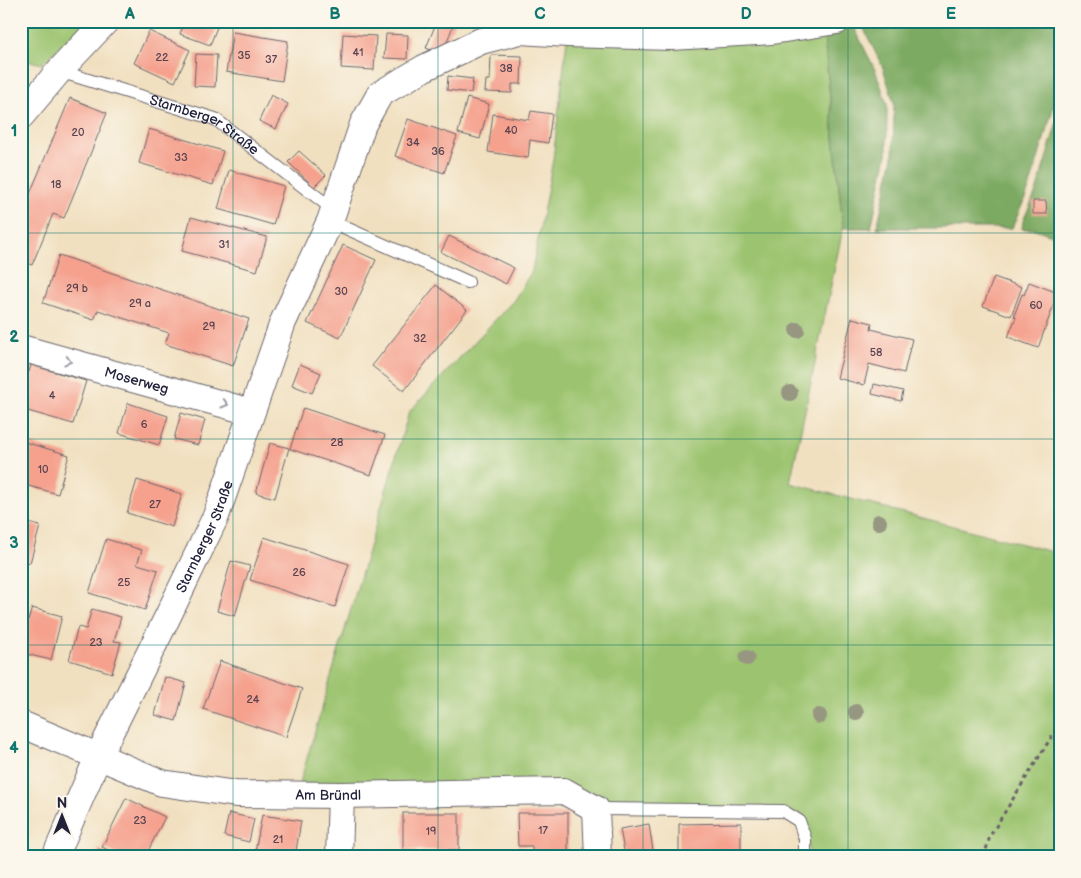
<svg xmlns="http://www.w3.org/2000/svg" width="1081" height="878" font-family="'Balsamiq Sans',sans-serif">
<rect width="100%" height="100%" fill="#fbf7ec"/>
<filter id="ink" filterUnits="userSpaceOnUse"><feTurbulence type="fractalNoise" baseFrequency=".02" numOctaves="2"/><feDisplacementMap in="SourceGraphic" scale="10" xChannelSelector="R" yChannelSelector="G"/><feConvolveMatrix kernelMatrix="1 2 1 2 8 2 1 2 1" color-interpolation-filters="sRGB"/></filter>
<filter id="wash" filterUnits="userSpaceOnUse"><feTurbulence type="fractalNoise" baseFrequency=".0096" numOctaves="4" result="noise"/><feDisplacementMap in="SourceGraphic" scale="20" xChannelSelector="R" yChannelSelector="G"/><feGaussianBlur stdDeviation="1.12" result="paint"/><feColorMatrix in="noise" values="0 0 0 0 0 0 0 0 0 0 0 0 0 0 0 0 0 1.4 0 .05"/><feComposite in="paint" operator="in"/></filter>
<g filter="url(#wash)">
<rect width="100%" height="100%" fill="#f1e0c0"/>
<g fill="#9cc470" stroke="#5f7356">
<polygon points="21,21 87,21 42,64 21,59"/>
<polygon points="823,27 843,228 790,483 1060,554 1060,857 810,857 802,818 298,789 409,412 514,300 532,271 553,160 567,39"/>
</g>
<g fill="#7daa62" stroke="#50664e">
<polygon points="860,21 1057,21 1060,40 1060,54 1055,102 1029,189 1012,228 877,228 893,157 894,103 883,68"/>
<polygon points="852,23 876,72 887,104 887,155 871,228 843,228 823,27"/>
<polygon points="1060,112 1060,238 1035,229 1022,229 1023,221 1036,192"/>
</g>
<g id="blocks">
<g fill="#f5a18e">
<polygon points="185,21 219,22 210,45 180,34"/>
<polygon points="437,21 455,21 442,54 426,48"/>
<polygon points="149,31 190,50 175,82 134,63"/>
<polygon points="233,32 288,41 282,81 226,72"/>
<polygon points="343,34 376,36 374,70 341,68"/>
<polygon points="386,34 408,35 407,59 384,58"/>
<polygon points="196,54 217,55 215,87 194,86"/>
<polygon points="491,55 522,56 521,84 512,84 512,93 485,92 486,80 490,80"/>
<polygon points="448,76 473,79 471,93 447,90"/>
<polygon points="271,95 288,104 276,129 259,121"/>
<polygon points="70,98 107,113 64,218 53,214 32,265 24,262 21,269 21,201 26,203"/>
<polygon points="467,98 489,104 480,139 458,133"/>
<polygon points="531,111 552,114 548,143 530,140 528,158 488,152 493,114 529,120"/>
<polygon points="408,119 457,136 444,173 395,156"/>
<polygon points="149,129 223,151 213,185 139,163"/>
<polygon points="299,151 326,175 314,187 288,162"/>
<polygon points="229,170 284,186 273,225 218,209"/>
<polygon points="1033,201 1046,201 1047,214 1033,214"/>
<polygon points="191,217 267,237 257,271 182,251"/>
<polygon points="449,236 514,268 506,284 441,252"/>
<polygon points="343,245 376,260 340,338 307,323"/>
<polygon points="59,255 249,319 233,366 165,344 169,333 98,310 94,320 43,303"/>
<polygon points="994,277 1022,287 1011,316 983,306"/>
<polygon points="1029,282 1058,293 1038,348 1008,337 1016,317 1014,316 1022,294 1024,295"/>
<polygon points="436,285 467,310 404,391 372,366"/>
<polygon points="852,318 872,323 871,329 912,339 904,373 869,364 864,385 837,378"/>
<polygon points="300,364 321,373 312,393 292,385"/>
<polygon points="31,365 86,381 73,424 21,409 21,370 29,372"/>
<polygon points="874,384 903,391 901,401 872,394"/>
<polygon points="128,403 168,416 159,445 119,433"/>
<polygon points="303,408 385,435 371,475 290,449"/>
<polygon points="181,413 205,420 198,445 174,439"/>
<polygon points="21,441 69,455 58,494 21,484"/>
<polygon points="270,443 289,448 275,498 256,493"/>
<polygon points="137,480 182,494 172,527 127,513"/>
<polygon points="21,521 40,526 30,563 21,560"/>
<polygon points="264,537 349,564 335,607 250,580"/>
<polygon points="106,539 142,550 137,564 158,570 145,610 89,593"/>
<polygon points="231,561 250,566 235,616 217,611"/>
<polygon points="32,608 62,616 51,660 21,653 21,618 28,620"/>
<polygon points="92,609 121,617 114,641 121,642 112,673 69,660 78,627 86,629"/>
<polygon points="220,661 302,689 286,737 203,709"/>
<polygon points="165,677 186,683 176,721 155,715"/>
<polygon points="126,798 165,817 145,857 122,857 102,847"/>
<polygon points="229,813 254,819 249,842 224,836"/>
<rect x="403" y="813" width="56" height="37"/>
<polygon points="517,813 568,813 568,854 532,855 532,846 518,846"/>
<polygon points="262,815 301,821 295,857 254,857"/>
<polygon points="741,823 741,857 679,857 679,824"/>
<polygon points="649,824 653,851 625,856 620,829"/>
<polygon points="99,849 114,857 95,857"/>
</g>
</g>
</g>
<g filter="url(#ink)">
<use href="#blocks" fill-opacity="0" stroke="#6a646a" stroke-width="1"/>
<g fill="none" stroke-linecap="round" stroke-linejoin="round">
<g stroke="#6a646a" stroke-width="14">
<g id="service">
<path id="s1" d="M59,71L215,119L334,210"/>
<polyline points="330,221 468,282"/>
<polyline points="596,809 783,811 799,821 805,839 805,857"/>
</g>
</g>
<g stroke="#6a646a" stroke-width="28">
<g id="minor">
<polyline points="21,116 59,71 106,21"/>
<path id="s2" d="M21,348L251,412"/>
<path id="s3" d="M21,724L162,783L236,794L341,795L564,791L596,809L598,857"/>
<path id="s4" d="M55,857L98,757L167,618L216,516L283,322L330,221L363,124L380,94L424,68L481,41L520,31L568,34L671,37L772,31L837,21"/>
<polyline points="339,857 341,795"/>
</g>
</g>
<polyline stroke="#6a646a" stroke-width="3" stroke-dasharray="4 4" stroke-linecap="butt" points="984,857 990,836 1060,723"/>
<use href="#service" stroke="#fff" stroke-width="12"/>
<use href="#minor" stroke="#fff" stroke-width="26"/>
</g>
<g fill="#979781">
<circle cx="797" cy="330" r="8"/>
<circle cx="790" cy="393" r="8"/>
<circle cx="879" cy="522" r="8"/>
<circle cx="747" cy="658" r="8"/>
<circle cx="856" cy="712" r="8"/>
<circle cx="819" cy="716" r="8"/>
</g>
<defs><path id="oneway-chevron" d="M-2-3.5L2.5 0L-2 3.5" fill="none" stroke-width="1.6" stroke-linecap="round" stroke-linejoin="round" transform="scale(1.25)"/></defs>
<g stroke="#9c9ca7">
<use href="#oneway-chevron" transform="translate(68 361) rotate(16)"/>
<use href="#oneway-chevron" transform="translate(225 404) rotate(16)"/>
</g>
</g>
<path fill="none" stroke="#0f766e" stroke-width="1" stroke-opacity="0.55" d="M233,21V857M438,21V857M643,21V857M848,21V857M21,233H1060M21,439H1060M21,645H1060"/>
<g text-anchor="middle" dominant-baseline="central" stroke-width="4" stroke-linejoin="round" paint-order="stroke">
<g font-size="11" fill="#574250">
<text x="358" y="52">41</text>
<text x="244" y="55">35</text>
<text x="162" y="57">22</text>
<text x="271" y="59">37</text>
<text x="506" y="68">38</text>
<text x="511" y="130">40</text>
<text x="78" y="132">20</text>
<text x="413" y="142">34</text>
<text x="438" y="151">36</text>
<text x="181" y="157">33</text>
<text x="56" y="184">18</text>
<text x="224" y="244">31</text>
<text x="77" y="288">29 b</text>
<text x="341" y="291">30</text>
<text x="140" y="303">29 a</text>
<text x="1036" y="305">60</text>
<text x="209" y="326">29</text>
<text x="420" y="338">32</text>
<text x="876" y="352">58</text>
<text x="52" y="395">4</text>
<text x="144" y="424">6</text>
<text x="337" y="442">28</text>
<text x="43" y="469">10</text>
<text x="155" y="504">27</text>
<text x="299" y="572">26</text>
<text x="124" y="582">25</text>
<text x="96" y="642">23</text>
<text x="253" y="699">24</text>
<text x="140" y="820">23</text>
<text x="543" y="830">17</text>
<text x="431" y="831">19</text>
<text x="278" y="839">21</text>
</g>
<g font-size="14" fill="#22223b" stroke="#fbf7ec">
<text stroke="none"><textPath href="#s1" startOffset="156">Starnberger Straße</textPath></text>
<text stroke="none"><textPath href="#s2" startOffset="120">Moserweg</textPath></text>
<text stroke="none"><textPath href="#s4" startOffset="354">Starnberger Straße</textPath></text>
<text stroke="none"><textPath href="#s3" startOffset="320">Am Bründl</textPath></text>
</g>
</g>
<rect width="1081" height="878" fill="none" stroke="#fbf7ec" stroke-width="55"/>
<g transform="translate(62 816)" stroke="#fbf7ec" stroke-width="4" paint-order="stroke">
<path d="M0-4L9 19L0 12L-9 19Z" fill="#22223b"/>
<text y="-8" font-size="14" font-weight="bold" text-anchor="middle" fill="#22223b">N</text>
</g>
<rect x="28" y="28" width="1026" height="822" fill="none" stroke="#0f766e" stroke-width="2"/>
<g font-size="16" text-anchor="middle" font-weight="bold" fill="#0f766e">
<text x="130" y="19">A</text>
<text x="335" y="19">B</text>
<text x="540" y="19">C</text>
<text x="746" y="19">D</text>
<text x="951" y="19">E</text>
<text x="14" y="136">1</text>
<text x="14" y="342">2</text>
<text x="14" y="548">3</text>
<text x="14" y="753">4</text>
</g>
</svg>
